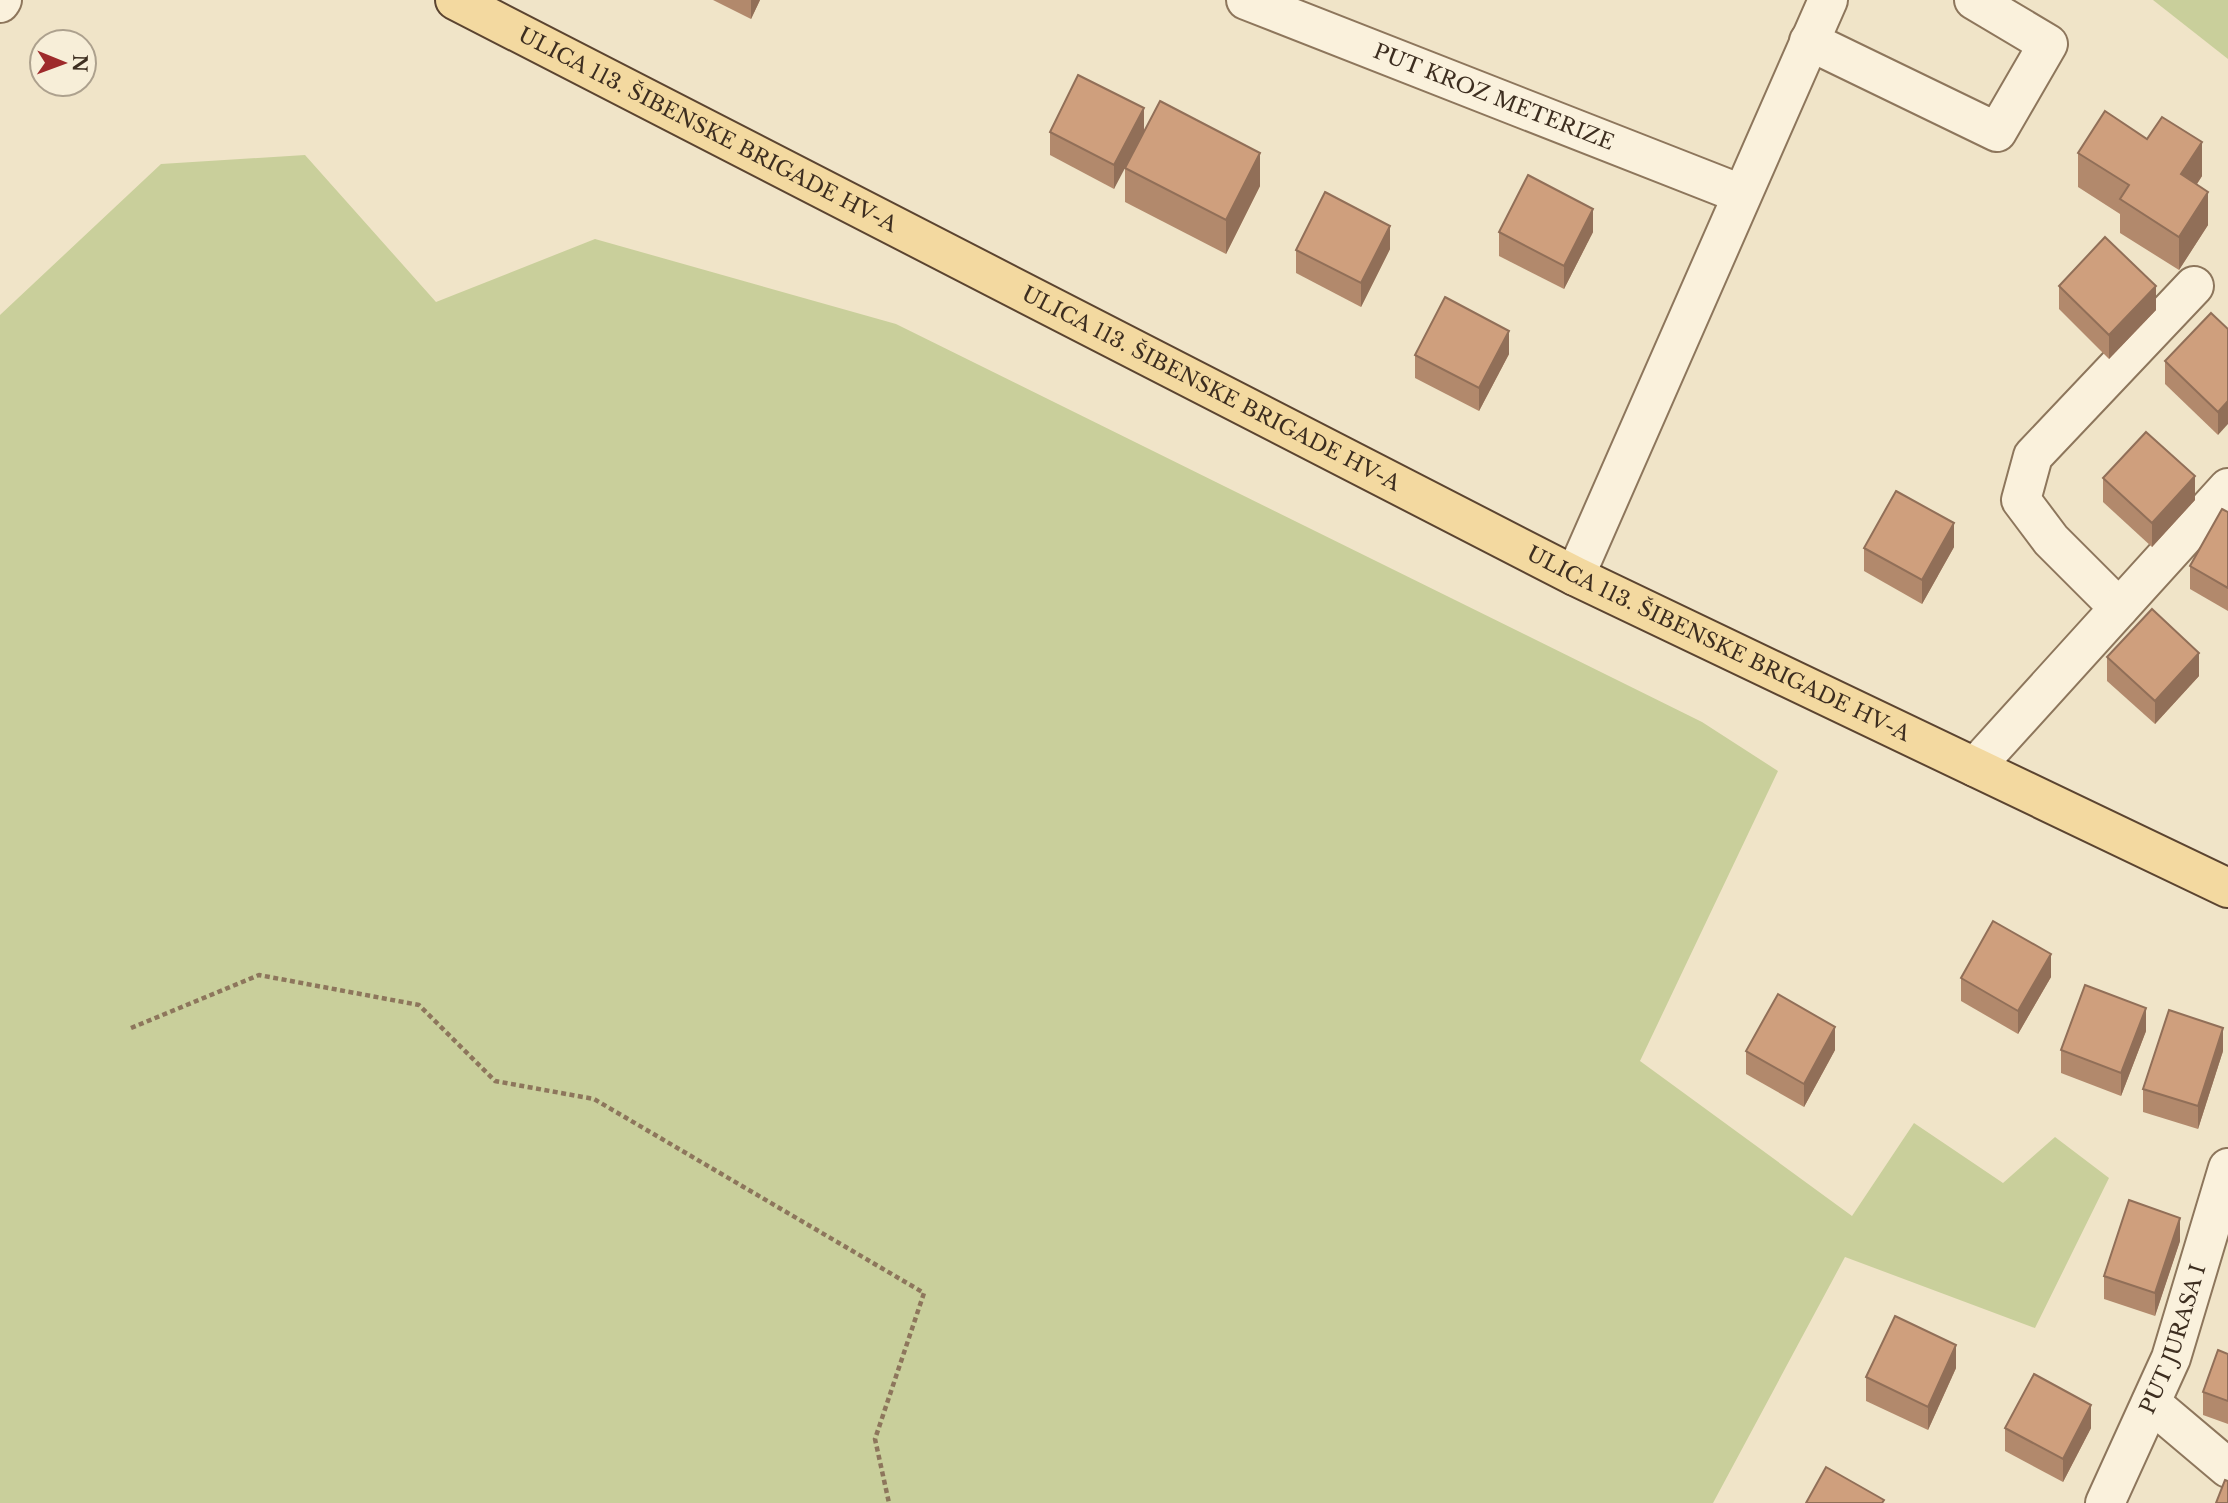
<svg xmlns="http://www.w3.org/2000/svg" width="2228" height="1503" font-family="'Libre Baskerville',serif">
<rect width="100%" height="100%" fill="#f0e4c8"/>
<g fill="#c9cf9b">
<polygon points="2153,0 2228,0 2228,59"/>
<polygon points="305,155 436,302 595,239 896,324 1702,722 1778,771 1640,1061 1852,1216 1914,1123 2003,1183 2055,1137 2109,1178 2035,1328 1845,1257 1713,1503 0,1503 0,315 161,164"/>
</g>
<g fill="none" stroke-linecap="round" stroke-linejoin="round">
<g stroke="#8d765c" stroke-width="42">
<g id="minor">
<path id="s1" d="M1246,0L1741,194"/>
<polyline points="0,3 2,0"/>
<polyline points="1809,41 1997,132 2048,44 1974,0"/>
<polyline points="1575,576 1828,0"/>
<polyline points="2119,608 2051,540 2021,500 2033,456 2194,286"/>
<polyline points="1975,767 2228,488"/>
<polyline points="2151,1403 2228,1468"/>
<path id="s2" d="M2105,1503L2171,1358L2228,1168"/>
</g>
</g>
<g stroke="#5b4430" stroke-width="42">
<g id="major">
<path id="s3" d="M455,0L1575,576L2228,888"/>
</g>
</g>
<polyline stroke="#8d765c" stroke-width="4.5" stroke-dasharray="5 3.5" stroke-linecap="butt" points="131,1028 259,975 419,1005 495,1081 594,1099 924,1293 875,1439 889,1503"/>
<use href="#minor" stroke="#faf1dc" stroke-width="38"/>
<use href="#major" stroke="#f3d9a0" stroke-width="38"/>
</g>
<g fill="#b2896c">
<polygon points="713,0 760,0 751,19"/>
<polygon points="1144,108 1114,189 1050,155 1050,132"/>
<polygon points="2078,153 2202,176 2197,184 2208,225 2179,270 2120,233 2120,214 2078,187"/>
<polygon points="1125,168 1260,186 1226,254 1125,202"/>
<polygon points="1499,232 1593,232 1564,289 1499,256"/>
<polygon points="1390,249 1361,307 1296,273 1296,250"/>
<polygon points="2059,286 2156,310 2109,359 2059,309"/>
<polygon points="2228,329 2218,435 2165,384 2165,361"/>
<polygon points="1509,354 1479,411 1415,378 1415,355"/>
<polygon points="2103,478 2195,500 2152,547 2103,502"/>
<polygon points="2228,512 2228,611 2190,589 2190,566"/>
<polygon points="1954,547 1922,604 1864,571 1864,548"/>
<polygon points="2107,657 2199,676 2155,724 2107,681"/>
<polygon points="2051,977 2018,1034 1961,1001 1961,978"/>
<polygon points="2146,1031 2121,1096 2061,1073 2061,1050"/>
<polygon points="1835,1050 1804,1107 1746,1074 1746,1051"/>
<polygon points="2223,1051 2198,1129 2143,1112 2143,1089"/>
<polygon points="2180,1241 2155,1316 2104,1299 2104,1276"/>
<polygon points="2228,1354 2228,1424 2203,1415 2203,1392"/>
<polygon points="1956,1368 1928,1430 1866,1401 1866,1377"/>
<polygon points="2005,1428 2091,1428 2063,1482 2005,1451"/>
</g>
<g fill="#916f58">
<polygon points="751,0 760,0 751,19"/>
<polygon points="1144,108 1144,132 1114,189 1114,165"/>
<polygon points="2202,142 2202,176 2181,208 2181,174"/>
<polygon points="1260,153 1260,186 1226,254 1226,220"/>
<polygon points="2208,192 2208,225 2179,270 2179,237"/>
<polygon points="1593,209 1593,232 1564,289 1564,266"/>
<polygon points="1390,226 1390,249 1361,307 1361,283"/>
<polygon points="2156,286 2156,310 2109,359 2109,335"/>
<polygon points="1509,331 1509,354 1479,411 1479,388"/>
<polygon points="2228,401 2228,424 2218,435 2218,412"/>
<polygon points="2195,476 2195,500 2152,547 2152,523"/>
<polygon points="1954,523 1954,547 1922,604 1922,580"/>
<polygon points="2199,653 2199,676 2155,724 2155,701"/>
<polygon points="2051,954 2051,977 2018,1034 2018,1011"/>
<polygon points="2146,1008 2146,1031 2121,1096 2121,1073"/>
<polygon points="1835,1027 1835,1050 1804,1107 1804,1084"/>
<polygon points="2223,1028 2223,1051 2198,1129 2198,1106"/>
<polygon points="2180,1218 2180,1241 2155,1316 2155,1293"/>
<polygon points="1956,1345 1956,1368 1928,1430 1928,1407"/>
<polygon points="2091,1405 2091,1428 2063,1482 2063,1459"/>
</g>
<g fill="#cf9f7d" stroke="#916f58" stroke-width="2">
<polygon points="1078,75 1144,108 1114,165 1050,132"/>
<polygon points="1160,101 1260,153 1226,220 1125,168"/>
<polygon points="2105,111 2147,139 2162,117 2202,142 2181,174 2208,192 2179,237 2120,199 2129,185 2078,153"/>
<polygon points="1528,175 1593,209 1564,266 1499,232"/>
<polygon points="1325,192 1390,226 1361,283 1296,250"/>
<polygon points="2105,237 2156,286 2109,335 2059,286"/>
<polygon points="1445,297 1509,331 1479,388 1415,355"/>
<polygon points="2211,313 2228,329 2228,401 2218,412 2165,361"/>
<polygon points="2146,432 2195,476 2152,523 2103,478"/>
<polygon points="1896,491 1954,523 1922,580 1864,548"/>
<polygon points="2222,509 2228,512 2228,588 2190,566"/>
<polygon points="2152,609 2199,653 2155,701 2107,657"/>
<polygon points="1993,921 2051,954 2018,1011 1961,978"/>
<polygon points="2085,985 2146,1008 2121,1073 2061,1050"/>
<polygon points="1778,994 1835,1027 1804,1084 1746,1051"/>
<polygon points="2169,1010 2223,1028 2198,1106 2143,1089"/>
<polygon points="2129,1200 2180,1218 2155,1293 2104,1276"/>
<polygon points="1895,1316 1956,1345 1928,1407 1866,1377"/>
<polygon points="2218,1350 2228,1354 2228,1401 2203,1392"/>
<polygon points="2034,1374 2091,1405 2063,1459 2005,1428"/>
<polygon points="1826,1467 1884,1500 1882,1503 1806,1503"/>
<polygon points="2225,1480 2228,1481 2228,1503 2216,1503"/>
</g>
<g text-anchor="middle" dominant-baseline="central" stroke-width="5" stroke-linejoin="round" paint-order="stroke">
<g font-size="21" fill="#3d2e20" stroke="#f7eed8">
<text stroke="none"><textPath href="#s1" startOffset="266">PUT KROZ METERIZE</textPath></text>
<text stroke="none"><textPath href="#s3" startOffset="284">ULICA 113. ŠIBENSKE BRIGADE HV-A</textPath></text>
<text stroke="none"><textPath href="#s3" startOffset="850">ULICA 113. ŠIBENSKE BRIGADE HV-A</textPath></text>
<text stroke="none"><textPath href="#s3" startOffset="1418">ULICA 113. ŠIBENSKE BRIGADE HV-A</textPath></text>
<text stroke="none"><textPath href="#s2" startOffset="178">PUT JURASA I</textPath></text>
</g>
</g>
<g transform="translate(63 63) rotate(91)"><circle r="33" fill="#f7eed8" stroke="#ada18e" stroke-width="2"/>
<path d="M0-5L12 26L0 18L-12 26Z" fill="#9e2a2b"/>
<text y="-10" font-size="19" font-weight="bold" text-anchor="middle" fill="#3d2e20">N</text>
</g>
</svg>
